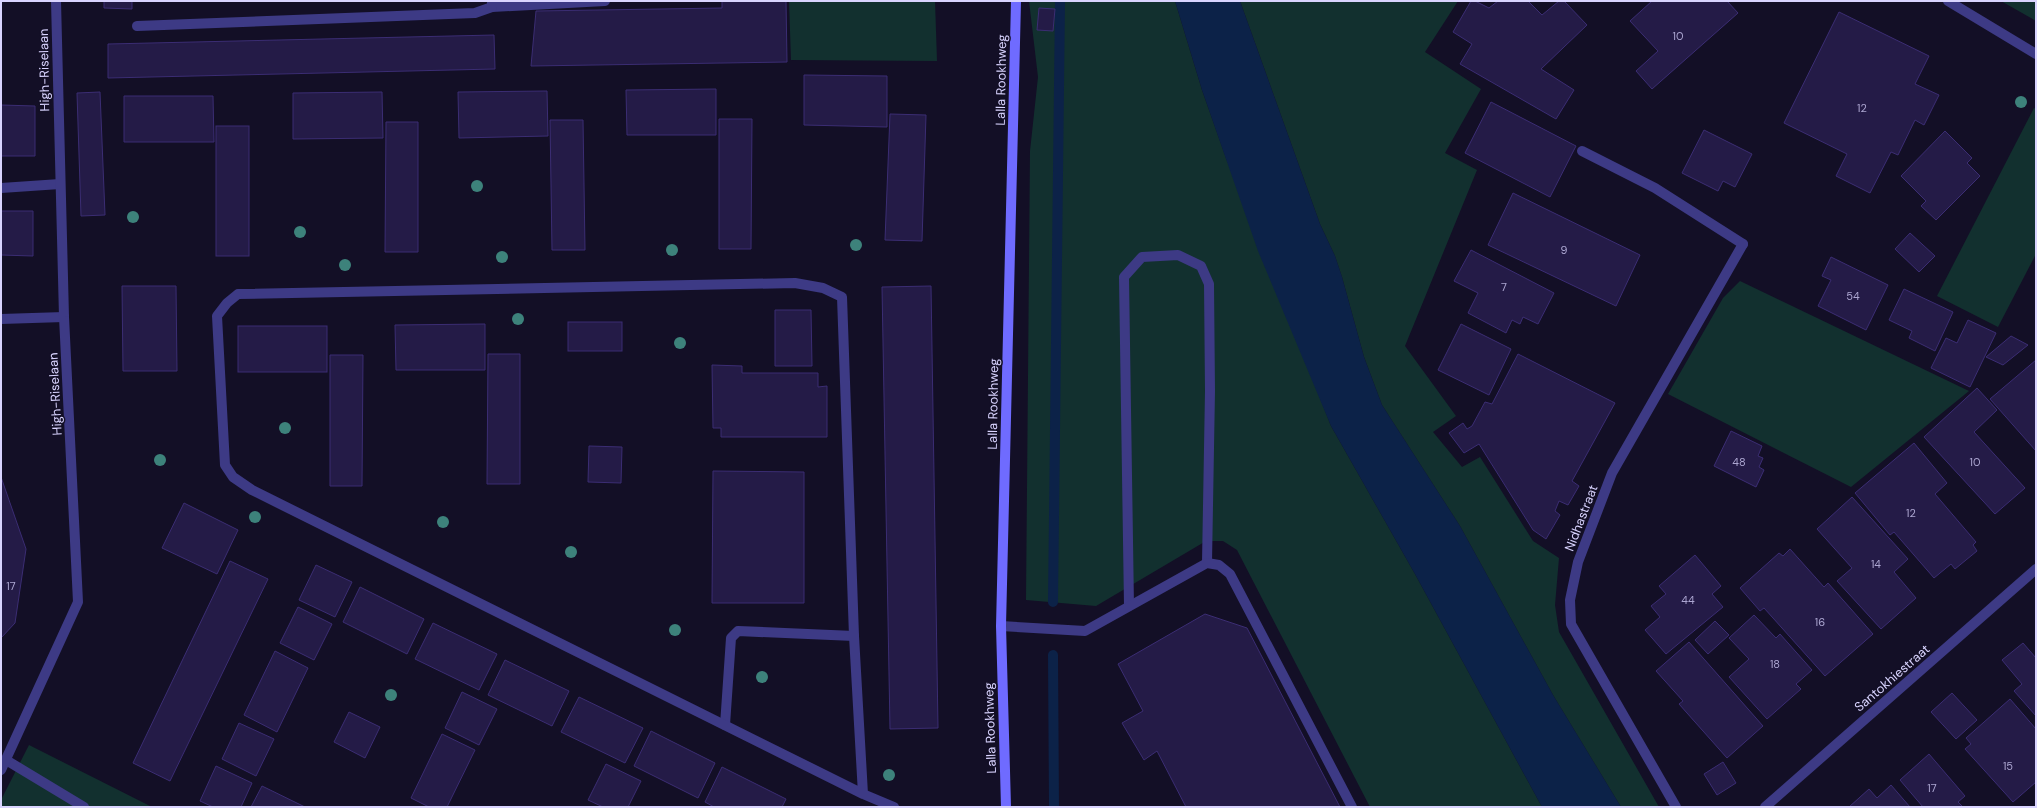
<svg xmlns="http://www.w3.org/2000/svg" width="2037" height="808" font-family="'DM Sans',sans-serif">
<rect width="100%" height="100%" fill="#130f26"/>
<g fill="#12302f">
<polygon points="789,1 935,1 937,61 791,60"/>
<polygon points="1029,1 1175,1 1202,90 1226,158 1331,426 1415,574 1542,807 1370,807 1237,550 1223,541 1206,541 1096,606 1026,600 1030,151 1038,77"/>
<polygon points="1240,1 1458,1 1425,52 1481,89 1445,153 1477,170 1405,346 1456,416 1433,432 1462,467 1480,457 1533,541 1559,558 1555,605 1559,632 1659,807 1621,807 1553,695 1460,526 1382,405 1364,357 1342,277 1335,256 1320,224"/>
<polygon points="2001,1 2036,1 2036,21"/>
<polygon points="2034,108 2036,109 2036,254 1998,327 1937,296"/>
<polygon points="1740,281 1969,391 1851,487 1668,394 1723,298"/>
<polygon points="29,745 152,807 1,807 1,800"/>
</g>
<polygon fill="#0c2248" points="1175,1 1240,1 1320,224 1335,256 1342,277 1364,357 1382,405 1460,526 1553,695 1621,807 1542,807 1415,574 1331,426 1258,251 1202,90"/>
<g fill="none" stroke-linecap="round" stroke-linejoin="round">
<g stroke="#0c2248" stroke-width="10">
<polyline points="1053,602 1060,1"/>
<polyline points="1053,655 1054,807"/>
</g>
</g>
<g fill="#241b47" stroke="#3b2d73">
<polygon points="104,1 132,1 132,9 104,8"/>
<polygon points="722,1 786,1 787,62 531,66 536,11 722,8"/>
<polygon points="1471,1 1475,1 1489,8 1498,1 1528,1 1542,15 1559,1 1564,1 1587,25 1541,69 1574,90 1556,119 1460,64 1472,44 1453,32"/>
<polygon points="1652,1 1727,1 1738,13 1652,89 1636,71 1658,51 1630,21"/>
<polygon points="1039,8 1055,9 1053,31 1037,30"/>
<polygon points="1839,12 1929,56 1915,84 1939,95 1924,125 1915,120 1898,155 1891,152 1870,193 1836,176 1847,154 1784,123"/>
<polygon points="494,35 495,69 108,78 108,44"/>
<polygon points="804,75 887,76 887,127 804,125"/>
<polygon points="716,89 716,135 627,135 626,90"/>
<polygon points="547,91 548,136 459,138 458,92"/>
<polygon points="100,92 105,215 81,216 77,93"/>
<polygon points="382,92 383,138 293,139 293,93"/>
<polygon points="124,96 213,96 214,142 124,142"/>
<polygon points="1491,102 1576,146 1550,197 1465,153"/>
<polygon points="1,105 35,106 35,156 1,156"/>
<polygon points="890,114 926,115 922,241 885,240"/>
<polygon points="719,119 752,119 751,249 719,249"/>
<polygon points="550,120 583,120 585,250 552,250"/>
<polygon points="386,122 418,122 418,252 385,252"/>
<rect x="216" y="126" width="33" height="130"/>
<polygon points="1704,130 1752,154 1735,187 1723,181 1718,191 1682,173"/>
<polygon points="1945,131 1972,158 1967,163 1980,176 1936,220 1921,206 1926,201 1901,176"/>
<polygon points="1513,193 1640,255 1616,306 1488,245"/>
<polygon points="1,211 33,211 33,256 1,255"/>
<polygon points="1910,233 1935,256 1919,272 1895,249"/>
<polygon points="1471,250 1554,293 1538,324 1523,317 1520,324 1512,320 1506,333 1468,313 1478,293 1454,281"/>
<polygon points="1831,257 1888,285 1866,330 1818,306 1831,280 1822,276"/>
<polygon points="122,286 176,286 177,371 123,371"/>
<polygon points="931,286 938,728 890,729 882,287"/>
<polygon points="1904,289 1953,312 1935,351 1909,338 1912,331 1889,320"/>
<polygon points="775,310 811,310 812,366 775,366"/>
<polygon points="1968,320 1996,333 1970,387 1931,368 1946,338 1957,343"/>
<rect x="568" y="322" width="54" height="29"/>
<polygon points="485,324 485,370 396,370 395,325"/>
<polygon points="1461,324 1511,349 1489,395 1438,370"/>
<rect x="238" y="326" width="89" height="46"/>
<polygon points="2011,336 2028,345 2003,365 1986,357"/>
<polygon points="488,354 520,354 520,484 487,484"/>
<polygon points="1518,354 1615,403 1572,481 1579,486 1568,505 1559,501 1555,511 1560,515 1546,539 1533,530 1479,444 1464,453 1449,433 1463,423 1467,429 1472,426 1485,402 1492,404"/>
<polygon points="330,355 363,355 362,486 330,486"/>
<polygon points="2036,360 2036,451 1990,399"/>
<polygon points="712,365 742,366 742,373 818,373 818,387 827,386 827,437 721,437 721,428 713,428"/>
<polygon points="1977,388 1997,410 1974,432 2025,488 1995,514 1924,437"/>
<polygon points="1731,431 1762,446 1758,456 1763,458 1759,467 1764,470 1756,487 1714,466"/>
<polygon points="1914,443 1947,483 1935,494 1976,542 1973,545 1977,551 1955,569 1951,564 1934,578 1894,532 1890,535 1855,493"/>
<polygon points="589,446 622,447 621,483 588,482"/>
<polygon points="713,471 804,472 804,603 712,603"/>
<polygon points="1,477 26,549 15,623 1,638"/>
<polygon points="1852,497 1908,559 1894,572 1916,598 1881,629 1837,581 1852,568 1817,529"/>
<polygon points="184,503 238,530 217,574 162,548"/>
<polygon points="1790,549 1824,587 1828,583 1873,634 1825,676 1764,608 1760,611 1740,588 1779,553 1783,556"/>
<polygon points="1695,555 1721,586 1712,594 1723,607 1666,654 1645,630 1660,617 1651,606 1666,594 1659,586"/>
<polygon points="230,561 268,579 170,781 133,763"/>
<polygon points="316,565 352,582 335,617 299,600"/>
<polygon points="360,587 424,619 407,654 343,622"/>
<polygon points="298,607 332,624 314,660 280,643"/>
<polygon points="1205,614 1247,628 1340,807 1186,807 1157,751 1144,760 1122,723 1143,711 1118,664"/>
<polygon points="1754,615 1776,638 1780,634 1812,670 1796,684 1801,689 1767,719 1729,677 1749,659 1729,638"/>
<polygon points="1715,621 1729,635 1708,654 1695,640"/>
<polygon points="433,623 497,654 479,690 415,659"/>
<polygon points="1689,642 1763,726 1727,758 1679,704 1683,701 1656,671"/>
<polygon points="2023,643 2036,658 2036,716 2014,691 2022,684 2002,660"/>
<polygon points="275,651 308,668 277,732 244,715"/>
<polygon points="505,660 569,691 552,726 488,695"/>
<polygon points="462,692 497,709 479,745 445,728"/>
<polygon points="1952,693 1977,720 1956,739 1931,712"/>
<polygon points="579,697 643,728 625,763 561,732"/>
<polygon points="2010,699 2036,729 2036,782 2013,802 1965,749 1971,744 1966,738"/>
<polygon points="349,712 380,727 365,758 334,742"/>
<polygon points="239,723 274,739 256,776 222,759"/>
<polygon points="651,731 715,763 698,798 634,766"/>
<polygon points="442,734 475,750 447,807 429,807 411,798"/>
<polygon points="1929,754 1965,796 1958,802 1963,807 1923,807 1900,780"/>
<polygon points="1723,762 1736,783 1717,795 1704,774"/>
<polygon points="606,764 641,781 628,807 603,807 588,800"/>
<polygon points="216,766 252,783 241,807 213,807 200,801"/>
<polygon points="722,767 786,799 782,807 714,807 705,802"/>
<polygon points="1891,785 1910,807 1849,807 1869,789 1877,798"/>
<polygon points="262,786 305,807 251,807"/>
</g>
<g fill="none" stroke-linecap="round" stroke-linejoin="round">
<g stroke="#3d3a85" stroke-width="10">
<polyline points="492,7 605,1"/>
<polyline points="137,26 475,13 492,7 492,1"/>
<polyline points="1582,151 1655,188 1743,244"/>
<polyline points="1,188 60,184"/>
<polyline points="1,319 64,317"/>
<polyline points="1129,606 1124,277 1142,257 1178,255 1201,266 1209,284 1210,391 1207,563"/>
<polyline points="1001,626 1085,631 1207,563 1219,565 1230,574 1352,807"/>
<polyline points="725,725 731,638 738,631 854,636"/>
<polyline points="6,760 84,807"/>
<polyline points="863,794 854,636 842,297 823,288 795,283 238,294 227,303 217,316 225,465 233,477 252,490 863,794 894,807"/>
</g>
<g stroke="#3d3a85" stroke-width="10">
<polyline points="1948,1 2036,54"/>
<polyline points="1,770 78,602 64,317 56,1"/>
<polyline points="1676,807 1571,624 1570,600 1578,562 1612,473 1743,244"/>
<polyline points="1765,807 2036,569"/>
</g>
<polyline stroke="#6f6bff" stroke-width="10" points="1006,807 1001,626 1016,1"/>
</g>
<g fill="#3d827b">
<circle cx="2021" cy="102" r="6"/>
<circle cx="477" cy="186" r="6"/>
<circle cx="133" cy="217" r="6"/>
<circle cx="300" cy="232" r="6"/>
<circle cx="856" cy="245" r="6"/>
<circle cx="672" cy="250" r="6"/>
<circle cx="502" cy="257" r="6"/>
<circle cx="345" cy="265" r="6"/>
<circle cx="518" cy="319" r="6"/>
<circle cx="680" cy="343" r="6"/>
<circle cx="285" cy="428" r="6"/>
<circle cx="160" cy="460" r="6"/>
<circle cx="255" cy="517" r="6"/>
<circle cx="443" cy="522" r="6"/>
<circle cx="571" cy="552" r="6"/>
<circle cx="675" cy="630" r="6"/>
<circle cx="762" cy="677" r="6"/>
<circle cx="391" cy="695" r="6"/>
<circle cx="889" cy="775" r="6"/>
</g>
<g text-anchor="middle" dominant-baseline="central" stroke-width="3" stroke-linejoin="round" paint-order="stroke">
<g font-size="11" fill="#aca6d1">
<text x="1678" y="36">10</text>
<text x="1862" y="108">12</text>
<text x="1564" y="250">9</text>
<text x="1504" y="287">7</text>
<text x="1853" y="296">54</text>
<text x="1739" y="462">48</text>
<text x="1975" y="462">10</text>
<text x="1911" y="513">12</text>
<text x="1876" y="564">14</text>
<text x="11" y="586">17</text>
<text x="1688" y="600">44</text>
<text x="1820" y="622">16</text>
<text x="1775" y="664">18</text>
<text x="2008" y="766">15</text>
<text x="1932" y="788">17</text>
</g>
<g font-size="13" fill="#d9d4ff" stroke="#130f26">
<text transform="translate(44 70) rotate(-91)">High-Riselaan</text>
<text transform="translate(1001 80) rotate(-89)">Lalla Rookhweg</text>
<text transform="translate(55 394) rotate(-93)">High-Riselaan</text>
<text transform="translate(993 404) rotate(-89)">Lalla Rookhweg</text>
<text transform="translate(1581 518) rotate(-69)">Nidhastraat</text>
<text transform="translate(1892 678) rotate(-41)">Santokhiestraat</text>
<text transform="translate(990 728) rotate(-92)">Lalla Rookhweg</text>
</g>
</g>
<rect width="2037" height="808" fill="none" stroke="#d9d4ff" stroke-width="4"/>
</svg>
